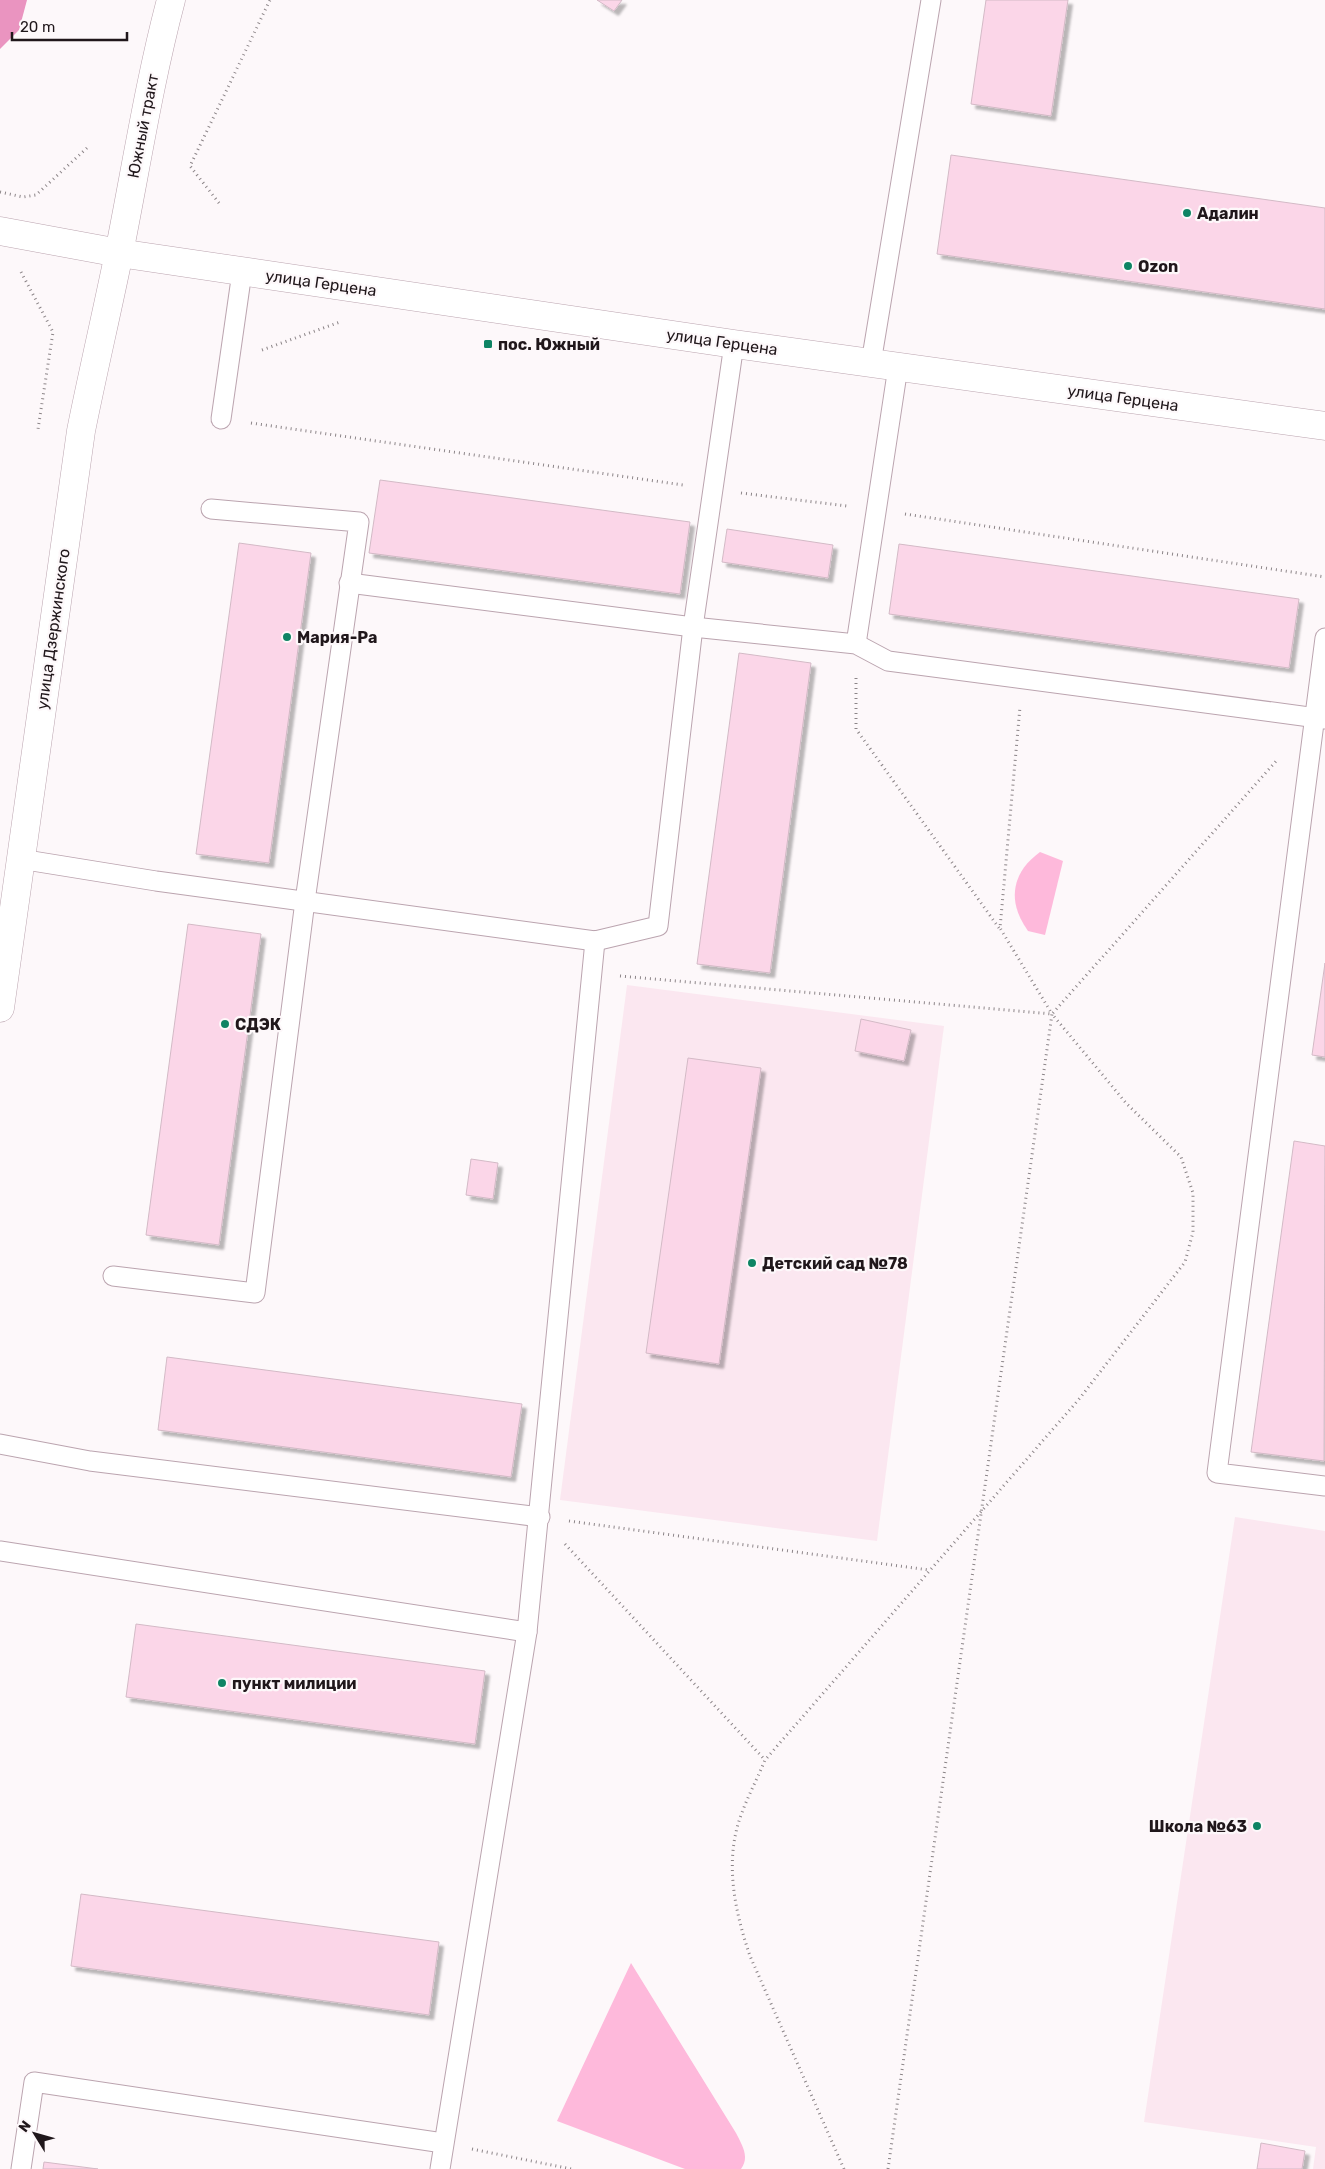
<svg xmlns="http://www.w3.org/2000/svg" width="1325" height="2169" font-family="Rubik,sans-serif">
<defs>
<filter id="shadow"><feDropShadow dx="4.5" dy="4.5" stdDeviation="1" flood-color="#0004"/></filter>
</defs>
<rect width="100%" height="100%" fill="#fdf8fa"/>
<g fill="#fbe7f0">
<polygon points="627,985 944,1026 877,1541 560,1500"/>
<polygon points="1235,1517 1325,1531 1325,2169 1313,2169 1316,2147 1144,2122"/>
</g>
<g fill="#feb9db">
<path d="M1040,852L1063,861L1045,935L1028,931C1007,902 1011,873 1040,852Z"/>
<path d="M631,1963L736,2133C742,2145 750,2157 741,2169H685L557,2121Z"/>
</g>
<polygon fill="#ea94c0" points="0,0 27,0 19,30 0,49"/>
<g fill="#fbd6e8" stroke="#d3bac6" filter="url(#shadow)">
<polygon points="597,0 622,0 614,11"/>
<polygon points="986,0 1068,0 1051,116 971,104"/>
<polygon points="951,155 1325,208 1325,309 937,254"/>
<polygon points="380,480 690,522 680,594 369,553"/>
<polygon points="727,529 833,545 828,578 722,562"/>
<polygon points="239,543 311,553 269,863 196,854"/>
<polygon points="899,544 1299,599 1289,668 889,614"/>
<polygon points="739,653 811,663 770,973 697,964"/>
<polygon points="188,924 261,934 219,1245 146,1235"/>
<polygon points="1325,963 1325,1057 1312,1055"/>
<polygon points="861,1019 911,1030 904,1061 855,1051"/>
<polygon points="688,1058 761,1068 719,1364 646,1353"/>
<polygon points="1294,1141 1325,1146 1324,1461 1251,1452"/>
<polygon points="471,1159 498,1163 493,1199 466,1195"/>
<polygon points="167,1357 522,1404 511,1477 158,1430"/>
<polygon points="136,1624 485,1671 475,1744 126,1697"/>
<polygon points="81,1894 439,1942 429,2015 71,1966"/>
<polygon points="1261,2143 1305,2151 1302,2169 1257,2169"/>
<polygon points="44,2162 98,2169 43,2169"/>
</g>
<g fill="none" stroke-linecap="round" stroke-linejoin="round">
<g stroke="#bba4af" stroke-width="21">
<g id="service">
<polyline points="871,363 931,0"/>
<polyline points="221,419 242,272"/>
<polyline points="349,583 693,627 856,644 888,661 1325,719"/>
<polyline points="1325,638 1217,1473 1325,1486"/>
<polyline points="856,644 898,367"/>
<polyline points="20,859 156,881 595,941 658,926 693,627 734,344"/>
<polyline points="113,1276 255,1293 305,901 359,522 211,509"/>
<polyline points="0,1444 90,1461 540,1517"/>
<polyline points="0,1551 527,1632"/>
<polyline points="21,2169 34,2082 443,2143"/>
<polyline points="440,2169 527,1632 595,941"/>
</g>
</g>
<g stroke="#bba4af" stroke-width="29">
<polyline id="tertiary" points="119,253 734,344 1325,426"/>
</g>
<g stroke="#bba4af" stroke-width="29">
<g id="secondary">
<polyline points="0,231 119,253"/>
<path d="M0,1008L81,431C93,371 107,312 119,253C136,168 149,83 171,0"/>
</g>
</g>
<g stroke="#8c8588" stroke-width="3" stroke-dasharray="1 4" stroke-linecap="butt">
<polyline points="0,192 23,197 36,195 88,147"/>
<polyline points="219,203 190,166 270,0"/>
<polyline points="21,272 53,332 38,429"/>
<polyline points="262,350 340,322"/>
<polyline points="251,423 683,485"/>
<polyline points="741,493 847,506"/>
<polyline points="905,514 1325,577"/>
<polyline points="856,678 856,729 999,928"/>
<polyline points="620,976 1052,1014 1278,759"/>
<polyline points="569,1521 929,1570"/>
<polyline points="565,1544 765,1760"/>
<polyline points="472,2149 571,2169"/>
<path d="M844,2169L750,1956C736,1915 726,1870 737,1828C743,1805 756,1782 765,1760L1080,1398L1185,1262L1193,1232V1193L1181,1157L1126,1103L1052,1014"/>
<polyline points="888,2169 1052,1014 1000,928 1020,707"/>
</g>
<use href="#service" stroke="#fff" stroke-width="19"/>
<use href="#tertiary" stroke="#fff" stroke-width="28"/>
<use href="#secondary" stroke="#fff" stroke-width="28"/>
</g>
<g fill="#0e8464" stroke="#fdf8fa" stroke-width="2">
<circle cx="1187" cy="213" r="5"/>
<circle cx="1128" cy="266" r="5"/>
<rect x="483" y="339" width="10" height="10" rx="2.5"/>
<circle cx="287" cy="637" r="5"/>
<circle cx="225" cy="1024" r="5"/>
<circle cx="752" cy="1263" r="5"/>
<circle cx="222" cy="1683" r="5"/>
<circle cx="1257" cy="1826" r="5"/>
</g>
<g text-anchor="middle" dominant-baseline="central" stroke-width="4.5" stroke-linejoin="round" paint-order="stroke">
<g font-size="16" fill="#20171b" stroke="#fdf8fa">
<text transform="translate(143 126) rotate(-79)">Южный тракт</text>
<text transform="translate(321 283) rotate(8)">улица Герцена</text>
<text transform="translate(722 342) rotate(8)">улица Герцена</text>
<text transform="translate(1123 398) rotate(8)">улица Герцена</text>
<text transform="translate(53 629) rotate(-82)">улица Дзержинского</text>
</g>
<g font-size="16" font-weight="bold" fill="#20171b" stroke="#fdf8fa" text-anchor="start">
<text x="1197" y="213">Адалин</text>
<text x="1138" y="266">Ozon</text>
<text x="498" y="344">пос. Южный</text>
<text x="297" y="637">Мария-Ра</text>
<text x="235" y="1024">СДЭК</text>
<text x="762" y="1263">Детский сад №78</text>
<text x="232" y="1683">пункт милиции</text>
<text x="1247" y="1826" text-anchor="end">Школа №63</text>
</g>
</g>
<g transform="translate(35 2134) rotate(307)" stroke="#fdf8fa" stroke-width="4" paint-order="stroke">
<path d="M0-4L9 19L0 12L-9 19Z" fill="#20171b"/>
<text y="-8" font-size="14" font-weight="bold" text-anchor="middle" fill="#20171b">N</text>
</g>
<path d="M12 32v8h115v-8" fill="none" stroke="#20171b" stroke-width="2.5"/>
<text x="20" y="32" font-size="15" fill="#20171b" stroke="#fdf8fa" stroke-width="4" paint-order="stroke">20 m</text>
</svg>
